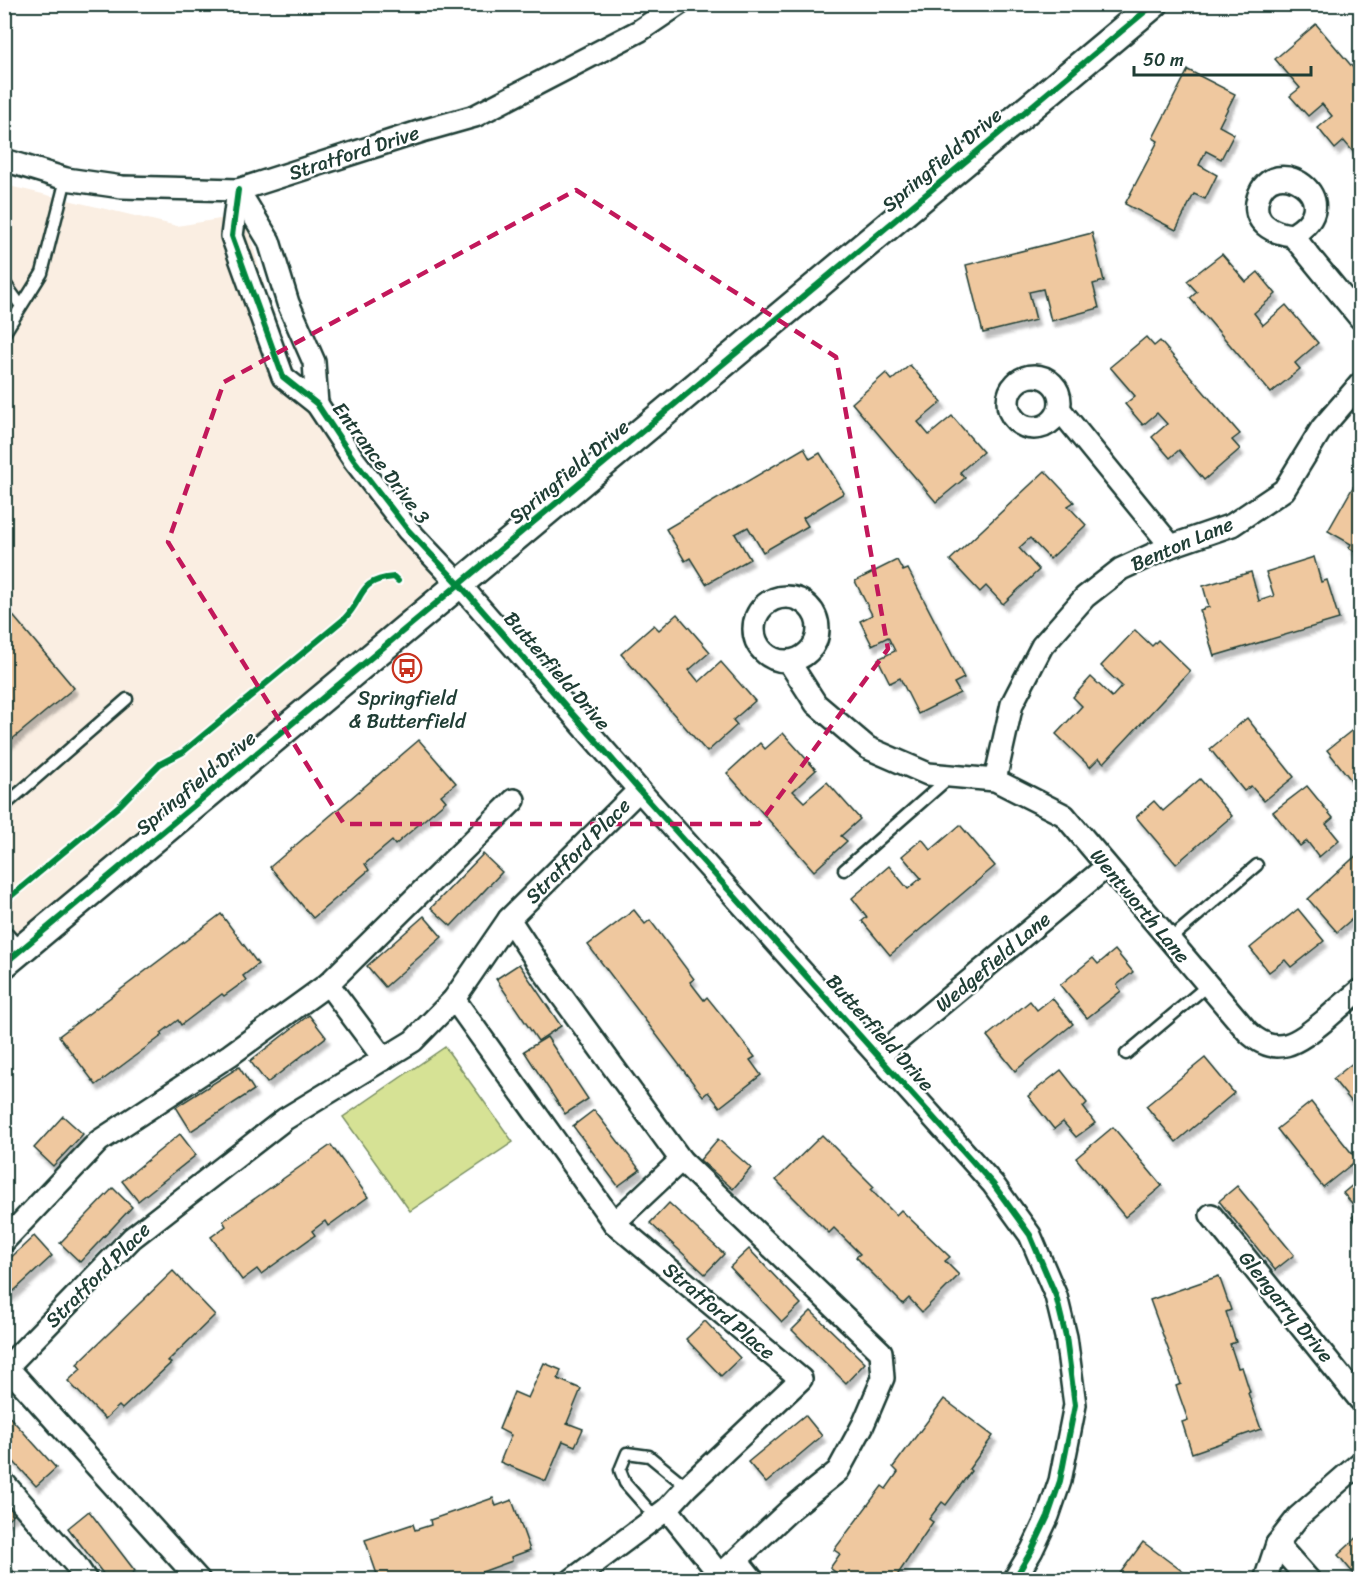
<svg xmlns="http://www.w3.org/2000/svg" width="1365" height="1584" font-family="Sriracha,sans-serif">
<defs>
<filter id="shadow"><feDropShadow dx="3.5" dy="6" stdDeviation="1.5" flood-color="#0004"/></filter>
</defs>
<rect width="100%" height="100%" fill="#fff"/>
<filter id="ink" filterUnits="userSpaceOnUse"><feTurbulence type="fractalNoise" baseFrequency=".0167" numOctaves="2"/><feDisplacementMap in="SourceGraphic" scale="12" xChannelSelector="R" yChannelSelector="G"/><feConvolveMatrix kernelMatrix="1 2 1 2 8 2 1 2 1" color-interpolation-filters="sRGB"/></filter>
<g filter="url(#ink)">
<polygon fill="#faeee2" points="5,185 177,226 244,215 267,295 309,409 447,586 5,953"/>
<polygon fill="#d6e295" stroke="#7a9064" stroke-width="1.5" points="445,1047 513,1142 410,1211 343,1117"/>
<g fill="#efc89f" stroke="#1f3d34" stroke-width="1.5" filter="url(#shadow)">
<polygon points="1316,24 1360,76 1360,160 1344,141 1335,149 1318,128 1332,116 1322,104 1308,116 1290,96 1300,88 1275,59"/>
<polygon points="1188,70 1235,94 1219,126 1234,134 1221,159 1206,151 1199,165 1217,175 1205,199 1194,194 1176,230 1125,204 1158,141 1153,138"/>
<polygon points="1092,233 1104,281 1093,284 1099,308 1051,321 1043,289 1029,292 1036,320 983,333 966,265"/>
<polygon points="1222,254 1246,282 1258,272 1276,294 1254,313 1263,325 1286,305 1318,343 1295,363 1300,369 1271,393 1190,298 1197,292 1187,281"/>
<polygon points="1146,337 1154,346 1160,341 1240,434 1232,440 1240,449 1204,480 1179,450 1170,458 1152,437 1167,424 1157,413 1143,425 1125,404 1135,396 1110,367"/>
<polygon points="910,365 942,402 918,422 929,435 952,416 983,452 960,472 965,478 936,502 852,403 886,373 892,380"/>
<polygon points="804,448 810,459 820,453 844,493 803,518 808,526 763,552 748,527 735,534 750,559 706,584 690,558 685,561 666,529"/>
<polygon points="1045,471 1074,502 1068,506 1086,525 1050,559 1030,538 1019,548 1039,570 1003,604 986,586 980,592 950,560"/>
<polygon points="1353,487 1360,491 1360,555 1349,548 1351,544 1328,531"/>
<polygon points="1314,557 1321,582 1327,580 1339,619 1214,656 1200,610 1209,607 1203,586 1251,572 1259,601 1274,596 1266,572"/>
<polygon points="897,560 903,571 908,569 964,678 954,683 960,693 918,714 900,678 890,683 878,659 895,651 888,637 872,645 860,621 872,615 855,581"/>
<polygon points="4,605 74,688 4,746"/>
<polygon points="677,614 710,652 689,670 699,682 721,662 755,701 733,720 737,725 707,752 621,654 654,625 659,630"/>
<polygon points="1135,630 1152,646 1158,640 1190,671 1104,763 1099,758 1090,767 1056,734 1082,706 1073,697 1091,677 1112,697 1122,686 1101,666"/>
<polygon points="1247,718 1294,777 1264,801 1251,786 1244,791 1210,749"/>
<polygon points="1360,724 1360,780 1355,785 1327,750"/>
<polygon points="783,733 816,770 793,791 804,802 827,782 860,819 841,836 847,841 814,871 727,773 760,743 765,749"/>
<polygon points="419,740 456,783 441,795 446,801 395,845 392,841 365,864 369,870 313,918 270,867"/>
<polygon points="1200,779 1232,816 1176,864 1136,817 1154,801 1163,811"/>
<polygon points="1307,786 1333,818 1326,824 1339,840 1319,857 1307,841 1300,846 1273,812"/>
<polygon points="960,825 995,866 890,955 862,921 867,917 852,898 889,866 908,889 921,878 902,856 922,839 931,850"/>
<polygon points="1360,852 1360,912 1337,932 1308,899"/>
<polygon points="483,854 502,872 451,926 431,908"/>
<polygon points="1298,909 1324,941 1291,967 1285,960 1269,972 1250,948"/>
<polygon points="634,910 645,924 650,920 694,979 690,982 704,1000 707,997 755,1057 750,1060 761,1075 720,1107 708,1092 703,1096 588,945"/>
<polygon points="221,914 258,964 243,976 246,980 224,996 222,994 181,1025 178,1020 161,1033 163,1035 96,1085 59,1036"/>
<polygon points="424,916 442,937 385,987 367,966"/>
<polygon points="1115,950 1133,972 1117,985 1121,991 1087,1018 1060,985 1093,958 1098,964"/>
<polygon points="519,964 561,1026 538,1041 496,979"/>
<polygon points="1052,998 1073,1024 1015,1071 987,1036 1030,1001 1037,1010"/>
<polygon points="309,1015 326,1037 267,1083 250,1061"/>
<polygon points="547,1037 588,1099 565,1114 524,1051"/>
<polygon points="1360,1057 1360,1102 1355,1106 1333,1079"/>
<polygon points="1205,1058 1234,1093 1176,1142 1146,1106"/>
<polygon points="239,1067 254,1090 191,1131 176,1107"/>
<polygon points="1061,1070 1087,1103 1083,1107 1095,1123 1076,1137 1063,1122 1054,1129 1028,1096"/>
<polygon points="1311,1102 1357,1160 1323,1187 1277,1129"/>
<polygon points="594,1110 640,1170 618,1186 573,1126"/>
<polygon points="63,1116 83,1134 53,1166 34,1148"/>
<polygon points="1113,1127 1162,1186 1125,1217 1076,1158"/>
<polygon points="180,1134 196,1155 138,1201 122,1181"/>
<polygon points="822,1135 874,1187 871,1190 896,1215 901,1210 950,1257 945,1261 959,1275 922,1312 909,1298 903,1304 856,1257 860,1254 834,1228 829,1233 776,1180"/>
<polygon points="718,1139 751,1168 733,1189 700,1160"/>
<polygon points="331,1145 368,1197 328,1226 325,1221 312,1231 315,1235 261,1274 257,1269 242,1280 211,1237 226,1226 223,1221"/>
<polygon points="1360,1179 1360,1228 1352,1217 1359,1211 1343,1193"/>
<polygon points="1237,1186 1294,1255 1275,1270 1219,1201"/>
<polygon points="113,1188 132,1207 80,1262 60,1243"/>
<polygon points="669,1203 724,1254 705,1274 650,1223"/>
<polygon points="34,1236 52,1256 4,1300 4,1264"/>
<polygon points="749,1249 801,1304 782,1322 730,1267"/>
<polygon points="173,1271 215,1315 168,1361 171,1363 122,1409 119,1406 105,1419 68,1381 81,1369 77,1364"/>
<polygon points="1219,1276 1231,1310 1226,1312 1236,1342 1230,1344 1238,1368 1242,1367 1250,1392 1248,1393 1261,1429 1192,1453 1182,1422 1188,1420 1176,1386 1181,1384 1150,1300"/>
<polygon points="811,1311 865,1363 846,1383 792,1330"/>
<polygon points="705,1321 740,1358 721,1376 686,1339"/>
<polygon points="544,1363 561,1370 558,1379 581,1389 567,1423 583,1429 575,1446 563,1441 546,1481 500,1462 511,1435 499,1429 514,1392 528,1398"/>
<polygon points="944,1399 993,1436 969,1469 971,1471 946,1505 942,1502 929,1519 933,1522 894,1580 846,1580 830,1568 840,1554 834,1550 882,1486 886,1489 898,1472 893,1467"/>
<polygon points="6,1413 56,1468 36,1486 4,1451 4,1414"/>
<polygon points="805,1415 822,1436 766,1483 748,1462"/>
<polygon points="493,1498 496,1506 512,1500 530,1550 511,1557 512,1561 460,1580 449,1580 447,1576 436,1580 379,1580 365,1540 413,1524 415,1530 431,1525 430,1520"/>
<polygon points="4,1502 15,1513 4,1522"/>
<polygon points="89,1511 135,1571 124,1580 108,1580 68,1528"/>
<polygon points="1360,1535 1360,1580 1359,1580 1338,1555"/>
<polygon points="1143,1542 1194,1580 1118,1580 1118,1576"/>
<polygon points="8,1564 19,1579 23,1576 25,1580 4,1580 4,1567"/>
</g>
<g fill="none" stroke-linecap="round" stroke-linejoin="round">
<g stroke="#1f3d34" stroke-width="15">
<g id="service">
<polyline points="4,282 21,306"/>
<polyline points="4,334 42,273 66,179"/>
<polyline points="4,806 127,699"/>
<polyline points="844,870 950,777"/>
<polyline points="4,930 22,950"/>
<polyline points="1169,940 1257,865"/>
<polyline points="1126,1054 1208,985"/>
<polyline points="656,1518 625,1483 620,1470 627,1453 649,1456 687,1487"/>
</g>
</g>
<g stroke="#1f3d34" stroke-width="26">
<g id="minor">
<polyline points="4,160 66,179 122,187 238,190 422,131 475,116 639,31 679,4"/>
<polyline points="238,190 232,236 283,377 317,404 354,460 408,530 460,585 639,790 993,1184 1030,1235 1056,1296 1066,1337 1075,1405 1060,1481 1048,1516 1032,1550 1014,1580"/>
<polyline points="238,190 269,241 288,303 314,362 317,404"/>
<path d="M1292,235C1353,201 1272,148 1258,198C1251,222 1272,233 1292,235L1360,318"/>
<circle cx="1034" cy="402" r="26"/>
<polyline points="1060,410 1171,546"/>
<circle cx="786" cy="629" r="32"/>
<path d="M789,662L816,704L868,748L928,774L995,780L1064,815L1247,1031C1276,1060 1298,1042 1324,1021C1336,1010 1348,1000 1360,990"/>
<polyline points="995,780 1012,704 1042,646 1085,597 1121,569 1171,546 1232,525 1284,490 1322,428 1360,384"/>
<polyline points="509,919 542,969 681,1160 881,1352 883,1378 863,1425 838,1471 792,1508 715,1580"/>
<polyline points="328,984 514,800"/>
<polyline points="454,999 614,1223 801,1379 687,1487 667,1509 572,1580"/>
<polyline points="879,1056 1106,867"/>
<polyline points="1211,1215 1360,1400"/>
<polyline points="614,1223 681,1160"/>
<polyline points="4,1241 99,1141 230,1055 328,984 384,1059"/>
<polyline points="4,1483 76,1565 86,1580"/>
<polyline points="667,1509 720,1575"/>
<polyline points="1277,1544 1309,1580"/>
<polyline points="737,1560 753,1580"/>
<polyline points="199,1580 7,1367 132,1238 285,1119 413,1041 454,999 509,919 639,790"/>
<polyline points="1265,1580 1277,1544 1298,1517 1360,1463"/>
</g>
</g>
<g stroke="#1f3d34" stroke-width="32">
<polyline id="tertiary" points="4,964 1154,4"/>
</g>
<use href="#service" stroke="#fff" stroke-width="10"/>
<use href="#minor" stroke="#fff" stroke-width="21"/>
<use href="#tertiary" stroke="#fff" stroke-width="27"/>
<g stroke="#fff" stroke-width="10">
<g id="cycleway">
<polyline points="238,190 232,236 283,377 317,404 354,460 408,530 460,585 639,790 993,1184 1030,1235 1056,1296 1066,1337 1075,1405 1060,1481 1048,1516 1032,1550 1014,1580"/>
<path d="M4,902L120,805L153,771L160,764L183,752L344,619C365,598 357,580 394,577L398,581"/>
<polyline points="4,964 1154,4"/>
</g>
</g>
<use href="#cycleway" stroke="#00873e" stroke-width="6"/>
</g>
</g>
<path fill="none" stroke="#c2185b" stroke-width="4.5" stroke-dasharray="12 8" stroke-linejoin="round" d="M576,190L836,357L888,649L759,824H344L168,542L224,382Z"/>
<defs>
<g id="bus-ring" transform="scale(1.5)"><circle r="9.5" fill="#fff" stroke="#c8321e" stroke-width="1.5"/><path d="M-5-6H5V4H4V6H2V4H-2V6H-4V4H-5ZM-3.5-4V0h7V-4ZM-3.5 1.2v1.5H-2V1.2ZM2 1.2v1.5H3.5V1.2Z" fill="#c8321e"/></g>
</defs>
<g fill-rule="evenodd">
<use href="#bus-ring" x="407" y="668"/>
</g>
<g text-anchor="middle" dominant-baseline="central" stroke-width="4.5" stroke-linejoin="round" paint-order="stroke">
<g font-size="20" fill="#1f3d34" stroke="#fff">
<text transform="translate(354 153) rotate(-18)">Stratford Drive</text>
<text transform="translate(942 160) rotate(-40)">Springfield Drive</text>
<text transform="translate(381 463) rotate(53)">Entrance Drive 3</text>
<text transform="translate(569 472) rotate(-40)">Springfield Drive</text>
<text transform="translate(1182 544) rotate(-23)">Benton Lane</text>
<text transform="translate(557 671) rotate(49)">Butterfield Drive</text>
<text transform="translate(196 783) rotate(-40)">Springfield Drive</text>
<text transform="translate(578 851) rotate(-45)">Stratford Place</text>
<text transform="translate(1140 906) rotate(50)">Wentworth Lane</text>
<text transform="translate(993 962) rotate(-40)">Wedgefield Lane</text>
<text transform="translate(880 1033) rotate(48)">Butterfield Drive</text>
<text transform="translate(98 1275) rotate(-45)">Stratford Place</text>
<text transform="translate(1286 1307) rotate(51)">Glengarry Drive</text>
<text transform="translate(719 1311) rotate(40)">Stratford Place</text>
</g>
<g font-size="20" fill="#1f3d34" stroke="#fff">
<text x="407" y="698">Springfield<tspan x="407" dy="23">&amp; Butterfield</tspan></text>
</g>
</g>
<rect width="1365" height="1584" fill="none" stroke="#fff" stroke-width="24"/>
<rect x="12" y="12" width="1341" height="1560" fill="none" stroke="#1f3d34" stroke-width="2" filter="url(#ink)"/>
<path d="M1134 66v9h177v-9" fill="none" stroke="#1f3d34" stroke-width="3"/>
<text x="1143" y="66" font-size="18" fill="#1f3d34" stroke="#ffffff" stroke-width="4.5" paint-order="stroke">50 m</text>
</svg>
